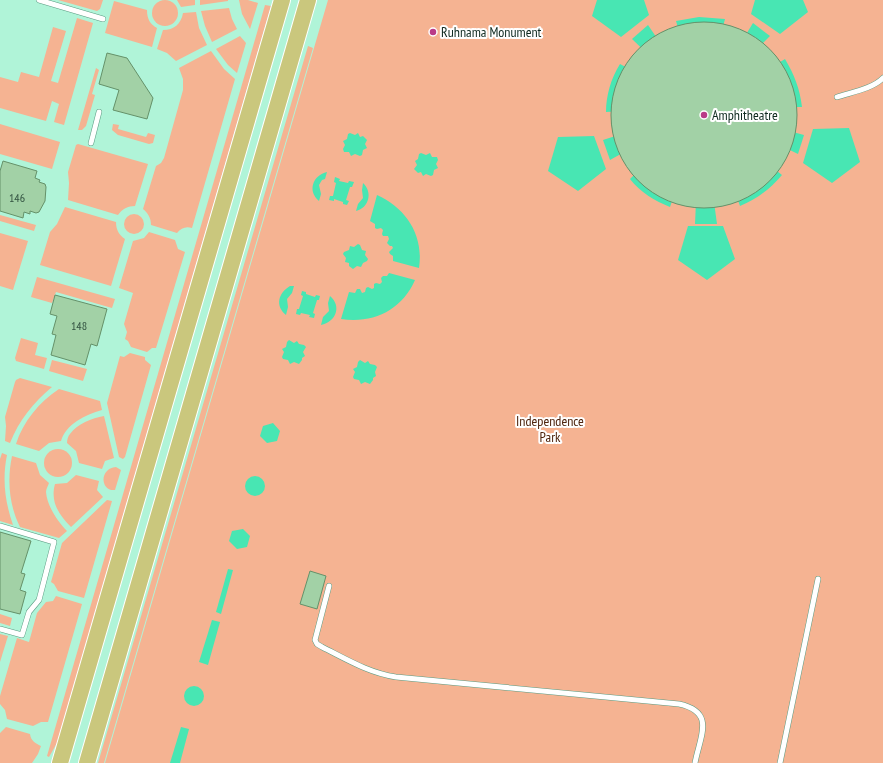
<svg xmlns="http://www.w3.org/2000/svg" width="883" height="763" font-family="'PT Sans Narrow',sans-serif">
<rect width="100%" height="100%" fill="#b0f4d8"/>
<g fill="#f5b392">
<circle cx="165" cy="13" r="13"/>
<polygon points="58,0 103,0 100,9 97,11"/>
<polygon points="177,0 195,0 195,5 181,7"/>
<polygon points="200,0 228,0 228,1 200,5"/>
<polygon points="239,0 248,0 258,3 250,29 242,14"/>
<polygon points="328,0 883,0 883,763 105,763"/>
<path d="M114,1L147,10C147,19 150,24 157,28L152,47L105,33Z"/>
<polygon points="265,5 271,6 57,743 49,757 47,756"/>
<polygon points="229,8 232,19 237,29 212,42 205,26 201,11"/>
<path d="M196,12L199,28L207,45L176,61L167,53L157,49L163,30C174,30 181,24 183,13Z"/>
<polygon points="77,18 93,23 64,125 54,122 59,104 52,101 46,121 0,108 0,77 18,82 21,72 39,77 53,27 66,31 51,81 58,83"/>
<polygon points="240,36 246,43 237,73 228,65 216,49"/>
<polygon points="308,46 313,48 104,763 98,763"/>
<path d="M211,51L224,69L235,79L192,228C186,226 181,228 177,233L151,225C151,218 148,213 143,209L156,166L161,163L164,158L183,90V79L179,68Z"/>
<polygon points="96,68 99,70 92,94 95,95 86,126 82,130 78,130"/>
<polygon points="0,124 60,142 52,169 0,154"/>
<polygon points="113,124 119,125 118,129 146,137 148,133 155,135 153,143 149,144 118,135 112,130"/>
<path d="M78,144L148,164L135,206C128,206 122,209 118,215L68,200L69,183L68,172L76,145Z"/>
<path d="M65,207L116,222C116,230 119,235 125,239L111,286L40,265L50,232L57,224Z"/>
<circle cx="134" cy="224" r="10"/>
<polygon points="0,215 36,225 34,231 0,221"/>
<polygon points="149,232 175,240 178,249 185,252 156,348 152,348 147,352 131,347 128,341 125,339 127,332 124,324 133,293 119,288 133,241 144,238"/>
<polygon points="0,233 28,241 13,290 0,286"/>
<polygon points="37,277 115,299 112,308 56,292 52,303 31,297"/>
<polygon points="21,338 38,343 35,355 47,358 44,369 16,361 15,358"/>
<polygon points="130,353 145,357 145,360 151,365 125,457 123,459 119,457 107,403 120,356 124,357"/>
<polygon points="52,360 87,369 83,381 49,371"/>
<path d="M20,378L52,387C33,403 19,420 10,443L5,441L6,426L5,417L15,382L16,380Z"/>
<path d="M59,389L100,401L102,410C85,415 66,424 61,441L49,443L39,451L16,444C23,422 39,402 59,389Z"/>
<path d="M104,416L114,458L105,461L102,469L79,463L76,451L67,443C67,440 68,436 70,434C77,424 92,418 104,416Z"/>
<circle cx="58" cy="463" r="14"/>
<path d="M2,453L7,455C2,479 5,502 13,525L0,521V459Z"/>
<path d="M12,456L36,463L40,475L49,483C48,486 46,489 46,492C47,506 58,522 67,531L59,538L20,527C9,505 7,480 12,456Z"/>
<path d="M116,467L121,470L115,490C101,492 98,469 116,467Z"/>
<path d="M76,475L99,481L97,490L103,497L71,527C59,515 50,502 55,484L67,483Z"/>
<polygon points="107,500 112,501 84,598 58,591 54,584 51,582 62,543"/>
<polygon points="56,596 82,604 48,722 41,722 33,726 7,719 5,710 0,704 0,696 17,638 29,642 37,613 46,602 53,601"/>
<polygon points="0,614 12,618 10,626 0,623"/>
<polygon points="0,634 8,636 0,662"/>
<path d="M6,727L30,734C31,741 35,743 41,746L38,754L32,763H0V733Z"/>
</g>
<g fill="#48e6b3">
<polygon points="597,0 644,0 649,15 621,37 592,16"/>
<polygon points="755,0 803,0 808,12 780,34 751,14"/>
<polygon points="699,17 725,19 716,53 700,52 686,55 676,21"/>
<polygon points="753,23 770,36 745,61 734,54"/>
<polygon points="648,25 669,56 658,64 632,39"/>
<path d="M785,59C794,74 800,89 802,107H761L758,91L752,79Z"/>
<path d="M620,64L652,81L648,90L643,110L606,112C606,96 611,78 620,64Z"/>
<polygon points="767,125 804,135 798,154 763,137"/>
<polygon points="640,128 644,141 610,160 603,140"/>
<polygon points="849,128 860,162 832,183 803,163 813,129"/>
<polygon points="350,133 355,135 358,133 360,137 363,136 367,140 365,144 367,148 363,150 362,155 360,156 355,154 351,156 349,152 344,152 343,149 345,145 343,141 347,139 348,134"/>
<polygon points="594,136 606,169 578,191 548,171 558,137"/>
<path d="M749,149L782,175C770,189 757,199 740,206L726,167L740,159Z"/>
<path d="M658,151L670,162L683,169L670,207C655,201 640,192 630,179Z"/>
<polygon points="421,153 426,155 430,153 432,157 437,157 438,160 436,164 438,168 434,170 433,175 431,176 426,174 423,176 421,172 418,173 414,169 417,165 415,161 418,159 419,154"/>
<path d="M327,172L325,179L322,180L319,185L321,194L319,201C307,191 313,175 327,172Z"/>
<polygon points="335,177 340,179 339,181 348,183 349,181 354,182 352,187 350,187 346,200 349,201 347,205 343,204 343,202 334,199 334,201 329,200 330,196 333,196 336,183 334,182"/>
<polygon points="697,180 711,180 717,224 695,224"/>
<path d="M363,183C373,192 369,208 356,211L358,204L363,198L362,190Z"/>
<path d="M377,195C406,208 424,235 419,268L393,261V256L390,254L389,252L393,248L392,246H390L387,243L389,239L388,236H383L382,234L383,230L381,228L377,229L375,228V224L370,221Z"/>
<polygon points="688,226 723,226 735,259 707,280 678,260"/>
<polygon points="358,244 360,245 362,250 366,251 365,255 368,259 367,261 363,263 361,267 357,266 353,269 349,266 349,263 345,262 346,258 343,254 344,252 349,250 350,246 354,247"/>
<path d="M389,273L415,280C402,310 373,324 341,319L349,292L355,293L357,289H360L362,293L365,292L366,288L368,287L372,289L374,288V284L376,283L380,284L382,282L381,278L383,276H387Z"/>
<path d="M290,286H294L292,293L287,299L288,307L286,315C275,306 278,293 290,286Z"/>
<polygon points="302,291 306,292 306,294 315,297 316,295 320,296 319,300 317,300 313,313 315,314 314,318 309,317 310,315 301,313 300,315 296,314 297,309 299,309 303,296 301,295"/>
<path d="M330,296C342,306 336,322 321,325L323,317L329,311L328,303Z"/>
<polygon points="289,340 294,343 297,341 299,344 304,345 306,347 303,352 305,356 302,358 302,360 299,364 294,362 290,364 288,360 283,359 282,357 284,352 282,349 286,347 287,342"/>
<polygon points="360,360 365,363 368,361 370,364 375,365 377,367 375,372 376,376 373,378 373,380 370,384 365,382 361,384 359,380 354,379 353,377 355,372 353,369 357,367 358,362"/>
<polygon points="273,423 280,431 277,441 267,443 260,436 263,426"/>
<circle cx="255" cy="486" r="10"/>
<polygon points="243,529 250,536 247,547 237,549 229,541 232,531"/>
<polygon points="228,569 233,570 221,614 216,612"/>
<polygon points="212,620 220,622 208,665 199,662"/>
<circle cx="194" cy="696" r="10"/>
<polygon points="181,727 189,729 180,763 170,763"/>
</g>
<g fill="#a2d1a6" stroke="#659169">
<circle cx="704" cy="115" r="93"/>
<polygon points="107,53 127,58 153,98 147,119 113,110 119,90 99,84"/>
<polygon points="3,161 37,171 35,178 40,180 39,182 45,184 46,187 45,201 39,212 36,213 30,211 30,214 24,212 23,218 0,211 0,171"/>
<polygon points="55,295 107,309 97,346 91,344 85,365 51,355 56,335 52,334 57,316 50,314"/>
<polygon points="0,532 31,541 21,573 25,574 20,590 26,592 20,614 0,609"/>
<polygon points="310,571 326,576 317,609 300,604"/>
</g>
<g fill="none" stroke-linecap="round" stroke-linejoin="round">
<g stroke="#5a9b82" stroke-width="6">
<g id="service">
<polyline points="39,0 103,19"/>
<path d="M837,97C852,92 872,89 883,78"/>
<polyline points="91,143 99,112"/>
<polyline points="0,526 54,542 39,600 29,612 22,635 0,629"/>
<path d="M329,586L315,640L317,644L322,647C346,659 369,673 396,677L679,704C716,712 700,736 695,763"/>
<polyline points="780,763 818,579"/>
</g>
</g>
<g stroke="#fff" stroke-width="18">
<g id="primary">
<polyline points="60,763 282,0"/>
<polyline points="87,763 308,0"/>
</g>
</g>
<use href="#service" stroke="#fff" stroke-width="5"/>
<use href="#primary" stroke="#cac77d" stroke-width="16"/>
</g>
<g fill="#ba3b88" stroke="#fff" stroke-width="1.5">
<circle cx="433" cy="32" r="4"/>
<circle cx="704" cy="115" r="4"/>
</g>
<g text-anchor="middle" dominant-baseline="central" stroke-width="4" stroke-linejoin="round" paint-order="stroke">
<g font-size="12" fill="#335341">
<text x="17" y="197">146</text>
<text x="79" y="325">148</text>
</g>
<g font-size="14" fill="#0e291f" stroke="#fff" text-anchor="start">
<text x="441" y="32">Ruhnama Monument</text>
<text x="712" y="115">Amphitheatre</text>
</g>
<g font-size="14" fill="#4e240d" stroke="#fff">
<text x="550" y="421">Independence<tspan x="550" dy="16">Park</tspan></text>
</g>
</g>
</svg>
